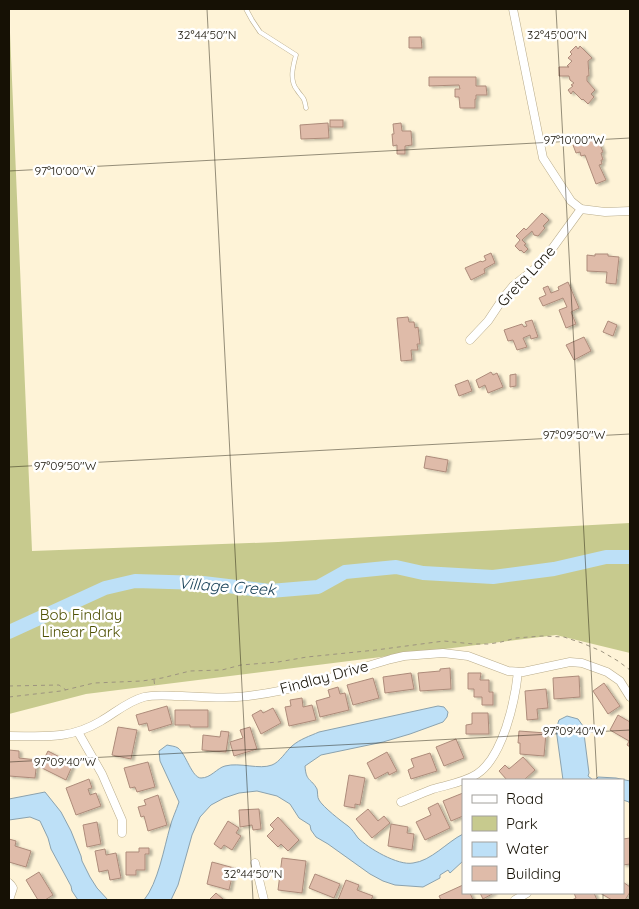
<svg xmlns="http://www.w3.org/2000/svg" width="639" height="909" font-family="Quicksand,sans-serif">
<defs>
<filter id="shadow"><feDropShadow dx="3" dy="1.5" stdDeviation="1" flood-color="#0004"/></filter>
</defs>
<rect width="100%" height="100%" fill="#fef3d7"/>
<polygon fill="#c7ca8e" points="9,9 32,551 278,542 630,523 630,653 556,635 86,694 9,714"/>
<g fill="#bde0f7" stroke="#8ba2ae">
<path d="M438,706L444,707L448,712L447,717L443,722L410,734L383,742L321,755L305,766C306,782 311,778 317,789C318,793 317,797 319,800C323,807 341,821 348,826C352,829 355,834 358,838C368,848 398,866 413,863C431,861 447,842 463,834V861L450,873L448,870L440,875V878L423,887L395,885L383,881L370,874L328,844L316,837L311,830L310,825L299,818L290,804L277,796L257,791L239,793L224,798L211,805L200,817L192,835L178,885L171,900H144C158,883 164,848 170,827C172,819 176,811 179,802L160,761L159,751L167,745C171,746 175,746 178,748C186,754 192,778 201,778C211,778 217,768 225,766C240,762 259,770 272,765C280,762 286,751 292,746C300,739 310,736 319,732Z"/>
<polygon points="567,716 578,719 583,726 589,773 588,776 593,780 563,780 556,729 559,720"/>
<polygon points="598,777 616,778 630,781 630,805 629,802 623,800 623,780 595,780"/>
<polygon points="45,792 61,812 71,831 81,856 82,861 90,877 97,888 108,900 78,900 72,891 71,886 51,849 48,838 40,821 30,817 9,820 9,799"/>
</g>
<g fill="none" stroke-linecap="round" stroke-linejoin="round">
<polyline stroke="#bde0f7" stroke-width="14" points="9,632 105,588 135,581 203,583 270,591 318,587 345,572 396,567 423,573 493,577 554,569 606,557 630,557"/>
</g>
<g fill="#dfbba9" stroke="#ad8b7a" filter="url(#shadow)">
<polygon points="409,37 421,37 422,48 409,48"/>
<polygon points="576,46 578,49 580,46 592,58 588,61 589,76 587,76 587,81 595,90 591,94 594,97 588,104 583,99 582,100 573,91 571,94 568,90 573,86 571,85 574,83 570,80 569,76 559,76 559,67 569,67 567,66 572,61 568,58 572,54 570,52"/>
<polygon points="429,77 476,77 476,86 486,86 487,95 476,95 476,99 475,99 475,108 460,108 459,97 455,97 455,89 460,89 459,85 429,86"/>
<rect x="330" y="120" width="13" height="7"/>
<polygon points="328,123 329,138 301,139 300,125"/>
<polygon points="401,123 402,131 411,131 412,145 405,146 405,154 397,154 397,145 393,146 392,134 394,134 393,124"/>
<polygon points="591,135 595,144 599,142 603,152 601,153 603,160 601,160 602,164 599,165 606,180 596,184 585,155 581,156 580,152 576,153 573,145 580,142 580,140"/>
<polygon points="542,213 549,220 543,226 545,228 538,236 534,235 532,231 522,240 526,244 524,245 528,249 524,253 521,250 520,251 515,246 520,240 516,236 524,228 526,230"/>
<polygon points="491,253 495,263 484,269 485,273 471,280 465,268 481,261 482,262 486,260 484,256"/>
<polygon points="595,254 608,254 608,256 619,257 616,284 606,283 607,272 587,271 587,255 595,256"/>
<polygon points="568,282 579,308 571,312 576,324 566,328 559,310 567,307 563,298 543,306 539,298 546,295 543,288 548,286 551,293 559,290 558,287"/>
<polygon points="408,317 409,322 414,322 415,328 418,327 420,344 417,344 418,350 411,350 412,360 401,361 397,318"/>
<polygon points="532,320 538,337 531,339 530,335 523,338 527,347 517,350 513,340 508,341 504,330 522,324 524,327 527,326 525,322"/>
<polygon points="608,321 617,325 613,336 603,332"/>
<polygon points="584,337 591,351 574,360 566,345"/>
<polygon points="491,372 493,375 497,373 503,387 488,393 485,385 479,388 476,380"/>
<polygon points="516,374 516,386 510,387 510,375"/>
<polygon points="468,380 472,391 459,396 455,385"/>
<polygon points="426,456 448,460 446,472 424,468"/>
<polygon points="450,668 451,689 420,691 418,673 440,671 440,669"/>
<polygon points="411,673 414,689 385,693 383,677"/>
<polygon points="468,673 481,673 480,680 489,680 489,692 493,692 493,705 482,705 482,697 474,697 474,689 468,689"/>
<polygon points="579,676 580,697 554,699 553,678"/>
<polygon points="373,678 379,698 353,705 347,685"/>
<polygon points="604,683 620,706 608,714 593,691"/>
<polygon points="338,687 340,694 345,693 349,710 320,717 316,701 330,697 328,690"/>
<polygon points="546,689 548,708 537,709 538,719 527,720 525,691"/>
<polygon points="302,698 303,707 312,705 316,720 289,726 285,707 291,706 290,700"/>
<polygon points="167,706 172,724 149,731 147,723 139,725 136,715"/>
<polygon points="273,708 281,723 261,734 252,715 261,710 263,713"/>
<polygon points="175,710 208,710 208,727 190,727 190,725 175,725"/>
<polygon points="472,713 488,713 489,734 466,734 466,725 472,724"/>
<polygon points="618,715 630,722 630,747 627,745 629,741 610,730"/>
<polygon points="118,727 137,730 131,759 112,755"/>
<polygon points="250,727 257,749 234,756 230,742 243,738 240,730"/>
<polygon points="221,731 229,732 226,752 202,750 203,735 220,737"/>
<polygon points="519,731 546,733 544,756 520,754 520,743 518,743"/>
<polygon points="456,739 464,758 444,766 436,747"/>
<polygon points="9,750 19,751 19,758 37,760 35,778 9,776"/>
<polygon points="48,751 73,764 66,780 40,767"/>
<polygon points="387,752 397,771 389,775 388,772 375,779 367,763"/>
<polygon points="430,753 437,771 411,779 408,770 414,767 411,759"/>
<polygon points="523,757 535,770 524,780 507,780 499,771 505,765 509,769"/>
<polygon points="148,762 155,787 137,792 135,787 130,788 124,768"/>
<polygon points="349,775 365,778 360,805 355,804 355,808 344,806"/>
<polygon points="89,779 92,788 88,789 90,795 96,793 101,806 76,815 66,788"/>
<polygon points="463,793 463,816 451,821 443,801"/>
<polygon points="158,795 167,825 148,831 144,816 141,817 138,807 146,805 144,800"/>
<polygon points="438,803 450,828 425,840 416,822 431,815 428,808"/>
<polygon points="259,809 261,829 253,830 252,825 240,827 239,810"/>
<polygon points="368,809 378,821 384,816 390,823 372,838 356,819"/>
<polygon points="278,817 299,840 288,851 281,844 278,847 267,836 274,829 270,825"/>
<polygon points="228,821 239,828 236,833 241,836 232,850 224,845 221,849 214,844"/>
<polygon points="97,822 101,844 87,847 83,825"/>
<polygon points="391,824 408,827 407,833 414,834 412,850 388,846"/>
<polygon points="630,838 630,864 623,865 623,839"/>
<polygon points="9,839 16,841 15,846 31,851 26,867 9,862"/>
<polygon points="139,848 149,848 149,854 145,854 145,870 136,870 136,875 126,875 126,852 139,852"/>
<polygon points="105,849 106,855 116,853 121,878 110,880 108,870 99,872 95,851"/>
<polygon points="282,858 306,861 302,893 278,890"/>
<polygon points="212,862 234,868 229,890 207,884"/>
<polygon points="39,872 53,895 45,900 38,900 26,880"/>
<polygon points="315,874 340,884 334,898 309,888"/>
<polygon points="346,880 359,885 357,890 373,896 371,900 338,900"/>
<polygon points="623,882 630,887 630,892 625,900 612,900 600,893 623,893"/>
<polygon points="463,885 463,893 470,893 473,900 441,900 439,896"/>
<polygon points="216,893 224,900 209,900"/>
<polygon points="480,893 494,893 483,899"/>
<polygon points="574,893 594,893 597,900 572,900 576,898"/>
</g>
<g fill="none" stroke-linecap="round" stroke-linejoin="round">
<g stroke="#b9ac8b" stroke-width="5">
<path id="service" d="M246,9L252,20L260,32L296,55C293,66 289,80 297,90C303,99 304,96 306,108"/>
</g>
<g stroke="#b9ac8b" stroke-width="9">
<g id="minor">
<polyline points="513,9 543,158 571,201 581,209 605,212 630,211"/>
<polyline points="470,340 488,321 504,297 513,286 541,264 581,209"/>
<polyline points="78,732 102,774 122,820 122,833"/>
<path d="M9,736C44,736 69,740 101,721C115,713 128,701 144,697C156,694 170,696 182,696C206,697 231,699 255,695C301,689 346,672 391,659L404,656L443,653L468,656L508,671L523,672L570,662L582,663L607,672L620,681L630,697"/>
<path d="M401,802C411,798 422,793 433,789C447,785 465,782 477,774C503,757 515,701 518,672"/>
<polyline points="255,863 264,900"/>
<polyline points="9,883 11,885 13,888 9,900"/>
<polyline points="515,900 527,893"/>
</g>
</g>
<g stroke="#9d947f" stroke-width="1" stroke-dasharray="4 4" stroke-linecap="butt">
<polyline points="154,680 155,688"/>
<polyline points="9,686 59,685 66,690"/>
<polyline points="9,697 61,691 94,683 142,681 162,678 190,671 222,670 241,665 278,662 307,657 376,650 444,641 473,644 489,644 501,642 516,638 542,636 564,637 582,643 601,651 618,661 630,670"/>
</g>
<use href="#service" stroke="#fff" stroke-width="4"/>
<use href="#minor" stroke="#fff" stroke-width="8"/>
</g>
<path fill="none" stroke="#161105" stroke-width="1" stroke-opacity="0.45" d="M207,9L253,900M556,9L597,780M9,171L630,138M9,467L630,434M9,762L630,730M603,893V900"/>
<g text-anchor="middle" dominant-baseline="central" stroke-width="5" stroke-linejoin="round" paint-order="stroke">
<g font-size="15" fill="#161105" stroke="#fff">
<text transform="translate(526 276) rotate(-47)">Greta Lane</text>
<text transform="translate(324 677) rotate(-15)">Findlay Drive</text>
</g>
<g font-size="15" fill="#505205" stroke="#fff">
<text x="81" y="614">Bob Findlay<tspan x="81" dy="17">Linear Park</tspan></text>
</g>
<g font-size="16" font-style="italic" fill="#153e55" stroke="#fff">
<text transform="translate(227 586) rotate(4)">Village Creek</text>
</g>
</g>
<g font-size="12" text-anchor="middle" fill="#161105" stroke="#fff" stroke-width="5" stroke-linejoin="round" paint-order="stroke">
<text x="207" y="39">32°44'50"N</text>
<text x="557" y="39">32°45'00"N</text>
<text x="574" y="144">97°10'00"W</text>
<text x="65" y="175">97°10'00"W</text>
<text x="574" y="439">97°09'50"W</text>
<text x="65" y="470">97°09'50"W</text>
<text x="574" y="735">97°09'40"W</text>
<text x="65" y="766">97°09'40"W</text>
<text x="253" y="878">32°44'50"N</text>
</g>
<rect width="639" height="909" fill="none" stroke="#161105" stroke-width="20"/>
<rect x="462" y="779" width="162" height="115" fill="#ffffff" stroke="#a2a09b"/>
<rect x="472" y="795" width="25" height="8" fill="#ffffff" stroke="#a2a09b"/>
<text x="506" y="804" font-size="15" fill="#161105">Road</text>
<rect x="472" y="816" width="25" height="15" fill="#c7ca8e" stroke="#a2a09b"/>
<text x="506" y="829" font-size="15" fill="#161105">Park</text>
<rect x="472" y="842" width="25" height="15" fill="#bde0f7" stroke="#a2a09b"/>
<text x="506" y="854" font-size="15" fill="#161105">Water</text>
<rect x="472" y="866" width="25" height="15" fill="#dfbba9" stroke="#a2a09b"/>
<text x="506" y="879" font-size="15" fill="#161105">Building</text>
</svg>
